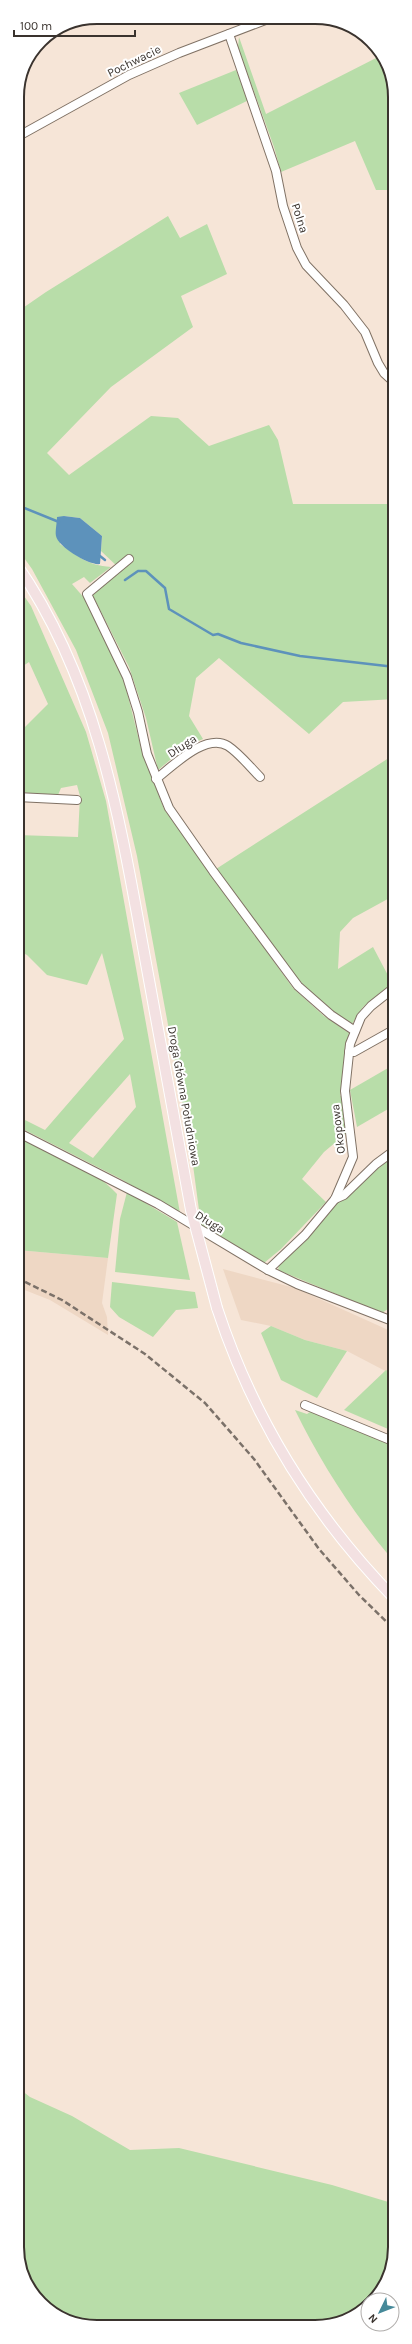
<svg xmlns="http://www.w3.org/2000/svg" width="412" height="2344" font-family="Karla,sans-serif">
<rect width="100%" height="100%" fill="#f6e5d7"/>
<g fill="#eed7c4">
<polygon points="17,1250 108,1258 102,1303 107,1317 108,1335 50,1300 17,1287"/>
<polygon points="223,1269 295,1288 395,1333 395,1376 347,1351 305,1340 271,1326 241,1320"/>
</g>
<g fill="#b8dda9" fill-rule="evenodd">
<polygon points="239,37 266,114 380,56 395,91 395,190 376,190 355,141 281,172 274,147 238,47"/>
<polygon points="236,70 249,100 197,125 179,93"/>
<path d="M168,216L180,238L207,224L227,274L181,296L193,327L111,387L47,453L69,475L151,416L178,418L209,446L269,425L278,440L293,504H395V699L343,702L309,734L219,658L196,678L189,716L203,739L187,746L158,770L146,718L129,667L92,594L120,569L101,551L102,536L80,518L64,516L60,544C79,557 87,565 111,567L90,583L84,577L72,584L86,600L124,680L141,748L164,809L293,988L324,1016L349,1033L340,1096L342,1095L349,1131L324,1152L302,1179L326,1202L281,1249L264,1263L201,1225L191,1150L137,856L108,733L76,650L32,569L17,548V312L46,292Z"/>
<path d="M17,586L31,606L86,732L106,801L180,1213L119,1178L17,1126V1116L45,1130L124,1039L102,953L87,985L47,975L27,955L17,950V835L78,837L80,796L77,785L61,788L58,795L17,792V735L48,704L29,662L17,670V652L23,648L17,641ZM130,1074L136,1107L93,1158L69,1143Z"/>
<path d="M395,754V895L353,918L340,932L338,969L373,947L392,983L363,1007L352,1024C293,989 256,923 216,869Z"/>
<polygon points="395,1064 395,1105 357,1127 350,1090"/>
<path d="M17,1137C50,1153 92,1166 117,1194L108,1258L17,1250Z"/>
<polygon points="395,1154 395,1304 382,1313 278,1270 279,1265 336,1201 346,1198 376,1167"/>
<polygon points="127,1192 177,1222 190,1280 115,1272 120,1219"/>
<polygon points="112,1282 195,1292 198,1308 176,1310 153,1337 119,1317 110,1307"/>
<polygon points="271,1326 305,1340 347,1351 317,1398 281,1380 261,1333"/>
<polygon points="386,1370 395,1376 395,1432 344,1410"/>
<path d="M295,1410L307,1414L313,1410L379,1437L395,1446V1553L391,1558C353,1513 321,1463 295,1410Z"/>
<polygon points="17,2087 30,2097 72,2116 130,2150 179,2148 332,2185 395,2204 395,2252 389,2278 374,2300 368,2300 368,2306 350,2319 321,2327 76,2324 37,2300 17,2253"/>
</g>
<path fill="#5d92bb" d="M64,516L80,518L102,536L100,564C90,566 58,547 56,536C55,531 57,523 57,517Z"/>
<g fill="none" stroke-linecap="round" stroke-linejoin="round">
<g stroke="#5d92bb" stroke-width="2.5">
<polyline points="17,505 59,522"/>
<polyline points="100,556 105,560"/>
<polyline points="125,580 138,571 146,571 165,588 169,609 213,635 218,634 241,643 300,656 395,667"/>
</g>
<g stroke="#807265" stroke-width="10">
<g id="minor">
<polyline points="229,34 276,171 283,206 297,248 306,265 344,305 365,332 378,363 384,373 395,383"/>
<polyline points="17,137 129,75 179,53 268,19"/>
<polyline points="129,559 87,594 127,677 138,712 147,754 169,808 213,871 298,986 331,1015 355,1031"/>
<path d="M156,779C173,766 206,732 228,746C240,754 250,767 260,777"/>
<polyline points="17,797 77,800"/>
<polyline points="349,1052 354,1052 395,1029"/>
<polyline points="17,1132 158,1204 268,1270 297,1284 395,1322"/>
<polyline points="335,1199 344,1195 376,1164 395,1150"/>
<polyline points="268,1270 305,1235 335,1199 353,1157 345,1091 350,1044 361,1017 371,1006 395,987"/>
<polyline points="305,1405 395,1442"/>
</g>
</g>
<g stroke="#fff" stroke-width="12">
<g id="major">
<path d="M17,565C96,679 119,814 143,947C159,1035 175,1122 191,1210"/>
<path d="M217,1308C253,1418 314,1516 395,1599"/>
</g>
</g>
<use href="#minor" stroke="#fff" stroke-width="8"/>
<use href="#major" stroke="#f3e1e2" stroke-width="10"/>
<polyline stroke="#7b7169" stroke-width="2.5" stroke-dasharray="6 3" stroke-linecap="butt" points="17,1278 62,1300 145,1354 205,1403 254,1459 319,1549 359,1595 395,1630"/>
<g stroke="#fff" stroke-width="12" stroke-linecap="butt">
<polyline id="major-bridge" points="191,1210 217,1308"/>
</g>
<use href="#major-bridge" stroke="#f3e1e2" stroke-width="10"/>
</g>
<g text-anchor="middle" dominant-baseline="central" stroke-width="4" stroke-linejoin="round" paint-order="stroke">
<g font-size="12" fill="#3a332e" stroke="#fff">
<text transform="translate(134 61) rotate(-26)">Pochwacie</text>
<text transform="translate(300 218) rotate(72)">Polna</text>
<text transform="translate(182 746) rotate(-33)">Długa</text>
<text transform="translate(184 1096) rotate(80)">Droga Główna Południowa</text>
<text transform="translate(338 1129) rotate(-97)">Okopowa</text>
<text transform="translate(210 1222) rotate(32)">Długa</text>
</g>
</g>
<path d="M0 0H412V2344H0ZM97 24H315A73 73 0 0 1 388 97V2247A73 73 0 0 1 315 2320H97A73 73 0 0 1 24 2247V97A73 73 0 0 1 97 24Z" fill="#fff" fill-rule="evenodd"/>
<path fill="none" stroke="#3a332e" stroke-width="2" d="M97 24H315A73 73 0 0 1 388 97V2247A73 73 0 0 1 315 2320H97A73 73 0 0 1 24 2247V97A73 73 0 0 1 97 24Z"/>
<g transform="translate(380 2312) rotate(227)"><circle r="19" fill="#ffffff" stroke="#b0adab"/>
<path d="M0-3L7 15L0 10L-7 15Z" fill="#468999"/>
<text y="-6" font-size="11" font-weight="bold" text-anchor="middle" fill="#3a332e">N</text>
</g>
<path d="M14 30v6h121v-6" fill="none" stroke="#3a332e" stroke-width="2"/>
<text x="20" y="30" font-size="12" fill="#3a332e" stroke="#ffffff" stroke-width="3" paint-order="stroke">100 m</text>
</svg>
